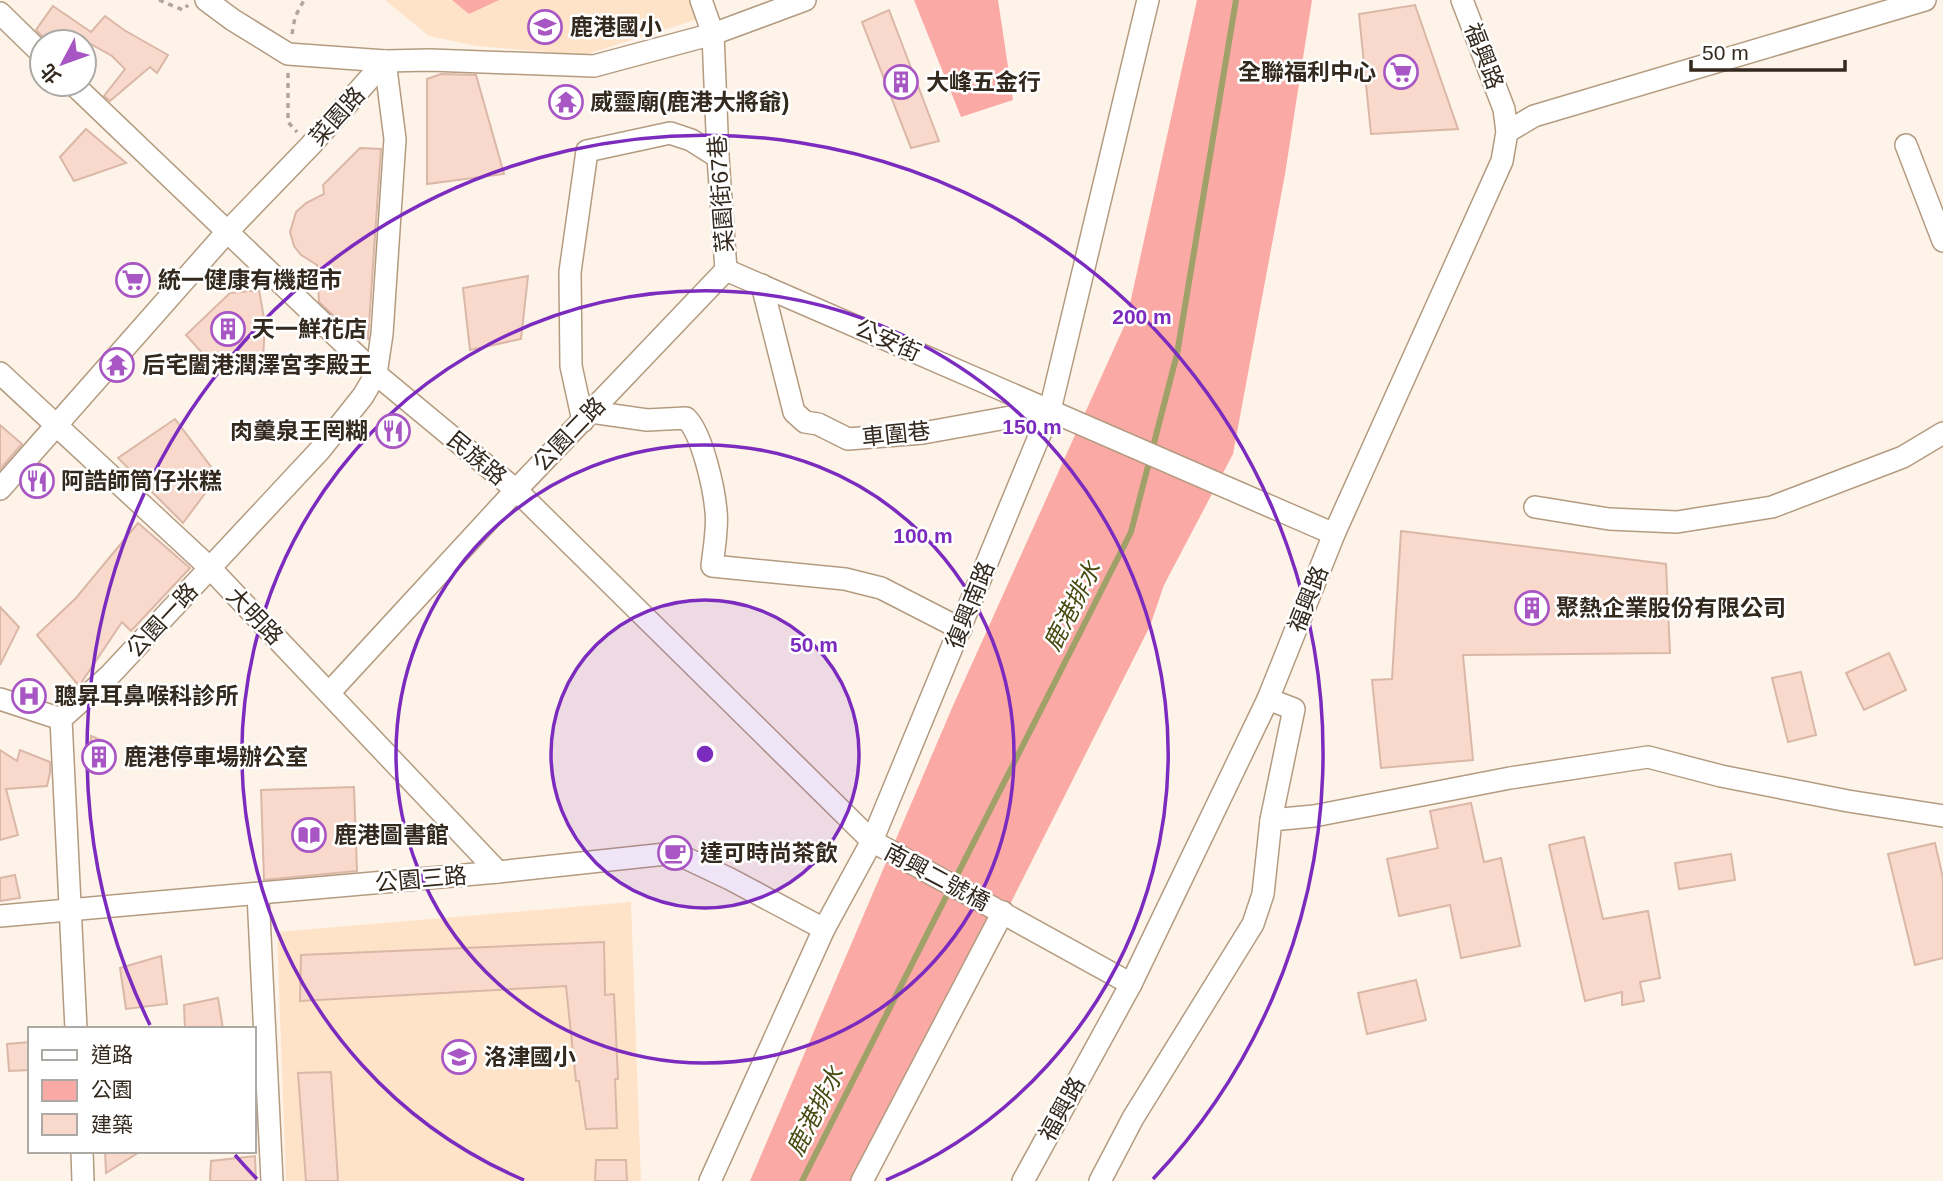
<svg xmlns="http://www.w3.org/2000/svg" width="1943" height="1181" font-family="Helvetica,'Noto Sans TC',sans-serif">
<rect width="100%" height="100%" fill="#fef3e8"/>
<g fill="#fee3c8">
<polygon points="385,0 691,0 698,19 584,55 476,46 429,36"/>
<polygon points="631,902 641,1181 286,1181 277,932"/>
</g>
<g fill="#faa9a4">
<polygon points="452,0 499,0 469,14"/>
<polygon points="914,0 998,0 1013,100 961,117"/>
<polygon points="1197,0 1312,0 1285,174 1233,454 1164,585 1150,626 871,1181 750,1181 952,708 1126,322"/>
</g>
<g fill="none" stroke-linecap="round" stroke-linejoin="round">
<polyline stroke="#a0a168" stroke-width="6" points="802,1181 1131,532 1177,354 1236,0"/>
</g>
<g fill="#f8d9cb" stroke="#dbb7a7" stroke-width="2">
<polygon points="1415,5 1458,129 1371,134 1359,14"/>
<polygon points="53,6 91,32 105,16 124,30 168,55 157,73 150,67 110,101 104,96 125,69 112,56 87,42 48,42 36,30"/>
<polygon points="889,10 939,141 911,148 862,22"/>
<polygon points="441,74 476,75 504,174 427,184 427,79"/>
<polygon points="86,129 126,163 74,181 60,157"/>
<polygon points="360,148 381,149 368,339 355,336 319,302 317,265 301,255 294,246 290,232 296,212 306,203 324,194 323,185"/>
<polygon points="528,276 521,339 470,350 463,288"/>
<polygon points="259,290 265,324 263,359 213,365 186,335 230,293"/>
<polygon points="175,419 218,476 183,523 118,458"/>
<polygon points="0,425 22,444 0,469"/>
<polygon points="40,463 49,473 38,489 27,478"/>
<polygon points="138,523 190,568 131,631 122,622 79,686 37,635 76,598"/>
<polygon points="1401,531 1666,564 1670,653 1463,655 1473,760 1381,768 1372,680 1392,679"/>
<polygon points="0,607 19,627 0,665"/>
<polygon points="1889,653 1906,690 1864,710 1846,673"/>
<polygon points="1801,672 1816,735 1788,742 1772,678"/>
<polygon points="91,736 111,744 105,770 89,770"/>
<polygon points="0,750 17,761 20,750 50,762 50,773 47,786 6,789 18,835 0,840"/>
<polygon points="354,787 357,871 264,880 261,790"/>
<polygon points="1471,803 1484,862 1501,858 1520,946 1461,958 1450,905 1399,916 1387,859 1438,848 1430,811"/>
<polygon points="1584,837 1603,919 1648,911 1660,978 1640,982 1644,1001 1622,1005 1622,992 1585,1001 1549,845"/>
<polygon points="1935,843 1943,878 1943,958 1915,965 1888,854"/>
<polygon points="1731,854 1735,880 1679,889 1675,863"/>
<polygon points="15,875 20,898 0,901 0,878"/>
<polygon points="604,942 605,995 614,994 618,1079 615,1079 617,1128 586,1129 579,1081 576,1081 566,986 300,1001 301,955"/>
<polygon points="161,956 167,1004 126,1009 120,968"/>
<polygon points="1416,980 1426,1020 1367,1034 1358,993"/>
<polygon points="218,998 223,1029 185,1029 184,1005"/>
<polygon points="30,1042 30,1070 9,1071 7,1044"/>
<polygon points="331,1072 338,1181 306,1181 298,1073"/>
<polygon points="105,1151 141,1151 106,1173"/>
<polygon points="255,1156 256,1181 210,1181 211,1161"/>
<polygon points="596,1160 626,1160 627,1181 595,1181"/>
</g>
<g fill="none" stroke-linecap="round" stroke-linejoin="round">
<g stroke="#b49b80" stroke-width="24">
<g id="minor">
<polyline points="206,0 233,20 288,54 385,61 430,60 594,66 713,34 805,0"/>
<polyline points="701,0 713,34 718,157 726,270"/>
<polyline points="0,13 42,54"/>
<polyline points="73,84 376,374 516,490 872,841 1131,984"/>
<polyline points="1507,132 1534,116 1925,0"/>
<polyline points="1906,145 1943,241"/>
<polyline points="726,270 1334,534"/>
<polyline points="762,285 794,412 805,422 818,424 848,439 923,433 1050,410"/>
<polyline points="0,373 210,568 498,872"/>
<path d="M591,412L647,420L686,418C702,433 714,488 716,511C718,528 714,548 712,566L845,579L881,588L961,629"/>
<polyline points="583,421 571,366 570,272 587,151 670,133 691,140 718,157"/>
<polyline points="0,489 226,233 310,146 385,61"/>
<polyline points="1535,507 1609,519 1677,522 1772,507 1903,457 1943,433"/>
<polyline points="329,693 516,490 726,270"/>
<polyline points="0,699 61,719"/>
<polyline points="1268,699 1294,709 1271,820"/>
<polyline points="258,894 272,1181"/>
<polyline points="0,916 498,872 675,853 730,879 824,929"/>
<polyline points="76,1029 61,719 110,675 320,450 363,396 376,374 382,334 395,139 385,61"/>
<polyline points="82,1151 83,1181"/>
<polyline points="710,1181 824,929 872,841 1050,410 1148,0"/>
<polyline points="862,1181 1003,912"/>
<polyline points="1023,1181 1131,984 1268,699 1334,534 1502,161 1507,132 1504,109 1462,0"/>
<polyline points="1100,1181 1133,1118 1253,924 1263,894 1271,820 1314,816 1510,778 1648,757 1721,776 1848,801 1943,816"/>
</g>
</g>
<g stroke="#b0a69b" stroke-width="3.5" stroke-dasharray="5 5" stroke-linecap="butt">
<polyline points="159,0 183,10 188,5"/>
<polyline points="292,34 295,17 304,0"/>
<polyline points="288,73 288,122 297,132"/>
</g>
<use href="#minor" stroke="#fff" stroke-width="21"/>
</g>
<circle cx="705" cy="754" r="154" fill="#7b2cbf" fill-opacity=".12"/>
<g fill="none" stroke="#7b2cbf" stroke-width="3.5">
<circle cx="705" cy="754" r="154"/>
<circle cx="705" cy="754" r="309"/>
<path d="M524 1180A463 463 0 1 1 886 1180"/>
<path d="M257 1179A618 618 0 0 1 235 1155M150 1025A618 618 0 1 1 1153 1179"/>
</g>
<defs>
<g id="school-ring" transform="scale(1.75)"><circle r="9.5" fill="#fff" stroke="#a956c5" stroke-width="1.5"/><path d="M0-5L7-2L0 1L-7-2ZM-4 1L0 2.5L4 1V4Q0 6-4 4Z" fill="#a956c5"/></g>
<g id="supermarket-ring" transform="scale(1.75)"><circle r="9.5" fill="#fff" stroke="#a956c5" stroke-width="1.5"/><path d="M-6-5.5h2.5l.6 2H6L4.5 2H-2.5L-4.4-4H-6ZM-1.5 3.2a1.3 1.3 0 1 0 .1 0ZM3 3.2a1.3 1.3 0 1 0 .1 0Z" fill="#a956c5"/></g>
<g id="building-ring" transform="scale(1.75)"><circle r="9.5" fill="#fff" stroke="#a956c5" stroke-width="1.5"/><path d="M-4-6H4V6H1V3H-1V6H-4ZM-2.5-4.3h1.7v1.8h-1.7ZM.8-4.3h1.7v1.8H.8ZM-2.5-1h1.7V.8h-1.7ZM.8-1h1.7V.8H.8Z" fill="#a956c5"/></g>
<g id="temple-ring" transform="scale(1.75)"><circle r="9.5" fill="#fff" stroke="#a956c5" stroke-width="1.5"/><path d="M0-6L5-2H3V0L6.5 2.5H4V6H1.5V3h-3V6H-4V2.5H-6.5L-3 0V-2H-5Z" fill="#a956c5"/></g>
<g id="restaurant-ring" transform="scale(1.75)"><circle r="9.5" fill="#fff" stroke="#a956c5" stroke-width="1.5"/><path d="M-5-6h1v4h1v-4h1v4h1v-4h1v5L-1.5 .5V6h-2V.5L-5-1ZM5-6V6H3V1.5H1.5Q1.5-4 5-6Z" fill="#a956c5"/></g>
<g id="hospital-ring" transform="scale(1.75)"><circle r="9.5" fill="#fff" stroke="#a956c5" stroke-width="1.5"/><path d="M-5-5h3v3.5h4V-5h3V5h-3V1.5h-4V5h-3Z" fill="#a956c5"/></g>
<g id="library-ring" transform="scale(1.75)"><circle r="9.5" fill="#fff" stroke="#a956c5" stroke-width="1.5"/><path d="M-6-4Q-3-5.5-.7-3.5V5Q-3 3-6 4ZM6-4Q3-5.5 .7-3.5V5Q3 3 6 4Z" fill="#a956c5"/></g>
<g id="cafe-ring" transform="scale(1.75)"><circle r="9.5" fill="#fff" stroke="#a956c5" stroke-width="1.5"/><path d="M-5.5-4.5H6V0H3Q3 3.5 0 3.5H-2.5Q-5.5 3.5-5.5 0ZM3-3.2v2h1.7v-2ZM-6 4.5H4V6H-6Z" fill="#a956c5"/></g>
</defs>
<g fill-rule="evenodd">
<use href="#school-ring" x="545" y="27"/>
<use href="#supermarket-ring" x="1401" y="72"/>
<use href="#building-ring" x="901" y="82"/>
<use href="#temple-ring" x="566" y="102"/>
<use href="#supermarket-ring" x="133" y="280"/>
<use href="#building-ring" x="228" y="329"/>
<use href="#temple-ring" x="117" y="365"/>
<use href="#restaurant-ring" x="393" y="431"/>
<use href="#restaurant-ring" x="37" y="481"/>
<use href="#building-ring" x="1532" y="608"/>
<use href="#hospital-ring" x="29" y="696"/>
<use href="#building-ring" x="99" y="757"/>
<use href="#library-ring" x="309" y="835"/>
<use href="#cafe-ring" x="675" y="853"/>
<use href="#school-ring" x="459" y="1057"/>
</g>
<g text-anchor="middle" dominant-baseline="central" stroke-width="5" stroke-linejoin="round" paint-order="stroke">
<g font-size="23" font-weight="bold" fill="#33291e" stroke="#fff" text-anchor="start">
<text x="570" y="27">鹿港國小</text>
<text x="1376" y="72" text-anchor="end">全聯福利中心</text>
<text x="926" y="82">大峰五金行</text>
<text x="590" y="102">威靈廟(鹿港大將爺)</text>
<text x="158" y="280">統一健康有機超市</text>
<text x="252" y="329">天一鮮花店</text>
<text x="142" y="365">后宅闔港潤澤宮李殿王</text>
<text x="368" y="431" text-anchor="end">肉羹泉王罔糊</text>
<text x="61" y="481">阿誥師筒仔米糕</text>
<text x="1556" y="608">聚熱企業股份有限公司</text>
<text x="54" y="696">聰昇耳鼻喉科診所</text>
<text x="124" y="757">鹿港停車場辦公室</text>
<text x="334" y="835">鹿港圖書館</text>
<text x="700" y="853">達可時尚茶飲</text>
<text x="484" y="1057">洛津國小</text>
</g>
<g font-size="23" fill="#33291e" stroke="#fff">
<text transform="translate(1484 56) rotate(69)">福興路</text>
<text transform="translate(337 116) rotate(-48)">菜園路</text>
<text transform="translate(721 194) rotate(-94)">菜園街67巷</text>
<text transform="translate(888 340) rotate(24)">公安街</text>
<text transform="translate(569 434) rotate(-46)">公園二路</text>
<text transform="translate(896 434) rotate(-6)">車圍巷</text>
<text transform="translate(477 458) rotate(40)">民族路</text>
<text transform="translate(1308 599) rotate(-68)">福興路</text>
<text transform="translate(970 605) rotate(-68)">復興南路</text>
<text transform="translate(255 616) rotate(46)">大明路</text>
<text transform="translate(162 620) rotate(-47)">公園一路</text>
<text transform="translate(937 877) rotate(28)">南興二號橋</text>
<text transform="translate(421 879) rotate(-5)">公園三路</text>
<text transform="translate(1062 1109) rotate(-61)">福興路</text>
</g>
<g font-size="24" font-style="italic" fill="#484a11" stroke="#fff">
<text transform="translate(1072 606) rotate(-63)">鹿港排水</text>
<text transform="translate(815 1111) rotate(-63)">鹿港排水</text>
</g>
</g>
<circle cx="705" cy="754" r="10" fill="#7b2cbf" stroke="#fff" stroke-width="3.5"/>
<g font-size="21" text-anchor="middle" font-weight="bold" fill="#7b2cbf" stroke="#fff" stroke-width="5" stroke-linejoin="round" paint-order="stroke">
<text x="1142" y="324">200 m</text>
<text x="1032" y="434">150 m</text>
<text x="923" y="543">100 m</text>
<text x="814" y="652">50 m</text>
</g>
<rect x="28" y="1027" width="228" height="126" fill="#ffffff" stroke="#ada9a5" stroke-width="2"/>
<rect x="42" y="1050" width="35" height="10" fill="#ffffff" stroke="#ada9a5" stroke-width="2"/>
<text x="91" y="1062" font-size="21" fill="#33291e">道路</text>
<rect x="42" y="1080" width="35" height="21" fill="#faa9a4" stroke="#ada9a5" stroke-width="2"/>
<text x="91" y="1097" font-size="21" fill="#33291e">公園</text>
<rect x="42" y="1114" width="35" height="21" fill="#f8d9cb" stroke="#ada9a5" stroke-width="2"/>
<text x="91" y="1132" font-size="21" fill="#33291e">建築</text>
<g transform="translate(63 63) rotate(229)"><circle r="33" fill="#ffffff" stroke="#ada9a5" stroke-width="2"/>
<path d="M0-5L12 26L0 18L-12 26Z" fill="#a956c5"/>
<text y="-10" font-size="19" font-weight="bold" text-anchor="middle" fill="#33291e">北</text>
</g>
<path d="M1691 60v10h154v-10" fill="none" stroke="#33291e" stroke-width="3.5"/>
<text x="1702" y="60" font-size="21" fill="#33291e" stroke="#ffffff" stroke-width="5" paint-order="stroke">50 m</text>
</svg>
